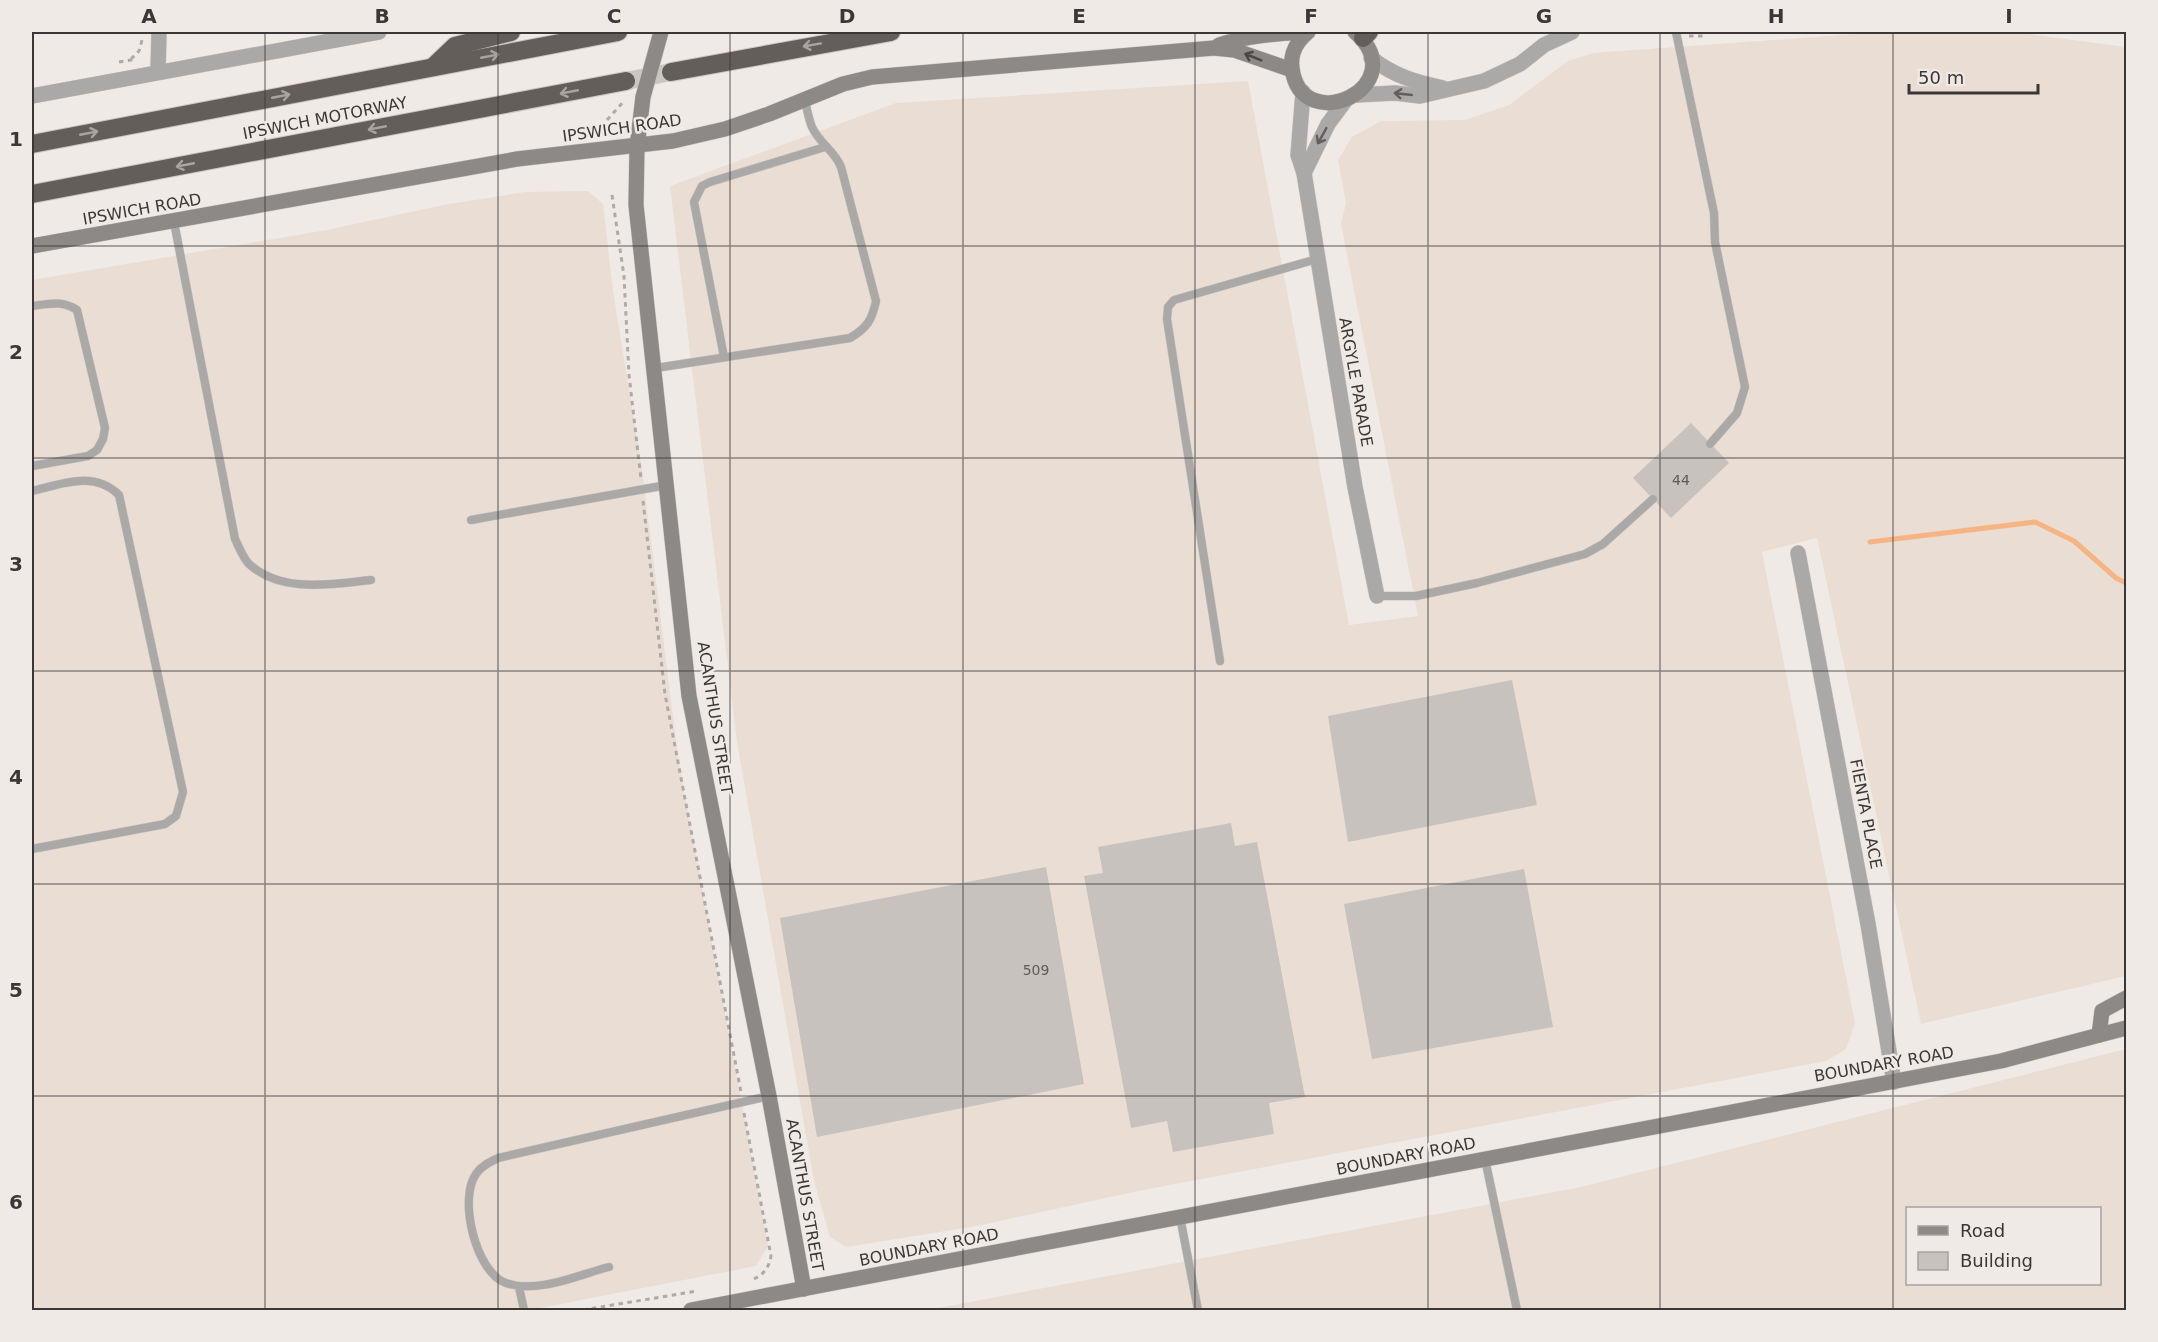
<svg xmlns="http://www.w3.org/2000/svg" width="2158" height="1342" font-family="'DejaVu Sans',sans-serif">
<rect width="100%" height="100%" fill="#f0eae6"/>
<g fill="#eaddd4" fill-rule="evenodd">
<polygon points="1884,32 2014,32 2126,47 2126,976 1921,1024 1817,538 1762,552 1855,1023 1846,1049 1826,1061 1138,1191 977,1226 846,1247 830,1237 814,1181 737,742 670,186 896,103 1248,81 1349,625 1418,616 1341,224 1346,203 1338,160 1352,137 1381,121 1465,120 1509,105 1568,61 1593,53"/>
<polygon points="588,191 603,204 613,291 642,469 679,764 768,1246 756,1266 530,1310 32,1310 32,280 327,230 443,205 525,192"/>
<path d="M2126,1049V1310H927L1581,1187ZM1908,1208H2100V1284H1908Z"/>
</g>
<g fill="none" stroke-linecap="round" stroke-linejoin="round">
<polyline stroke="#f5b484" stroke-width="5" points="1870,542 2035,522 2074,541 2116,578 2126,583"/>
</g>
<g fill="#c8c2be">
<polygon points="1691,423 1729,463 1671,518 1633,478"/>
<polygon points="1512,680 1537,805 1348,842 1328,716"/>
<polygon points="1231,823 1235,846 1257,842 1305,1097 1269,1103 1274,1134 1173,1152 1167,1121 1131,1128 1084,876 1103,873 1098,847"/>
<polygon points="1046,867 1084,1084 817,1137 780,918"/>
<polygon points="1524,869 1553,1027 1372,1059 1344,904"/>
</g>
<g fill="none" stroke-linecap="round" stroke-linejoin="round">
<polyline stroke="#ccc6c3" stroke-width="18" stroke-dasharray="18 9" stroke-linecap="butt" points="626,81 671,72"/>
<g stroke="#ccc6c3" stroke-width="9">
<g id="lane">
<polyline points="1676,32 1714,213 1715,242 1745,387 1737,413 1710,444"/>
<path d="M174,222L235,539C239,547 243,558 249,564C282,594 332,584 371,580"/>
<path d="M32,306C48,304 62,300 77,310L105,428L103,439L97,450L88,456L32,466"/>
<polyline points="724,357 694,202 702,186 710,182 825,147"/>
<path d="M656,368L850,338C867,328 872,320 876,301L841,167C835,151 819,143 812,127C808,118 807,107 804,98"/>
<path d="M32,491C62,484 94,470 119,495L183,792L176,816L165,824L32,849"/>
<polyline points="471,520 667,485"/>
<polyline points="1377,596 1416,596 1477,583 1585,554 1603,544 1653,499"/>
<polyline points="1220,661 1167,319 1168,307 1174,300 1317,259"/>
<polyline points="1485,1159 1517,1310"/>
<polyline points="1180,1217 1198,1310"/>
<path d="M609,1267C578,1275 537,1294 506,1283C476,1273 458,1199 476,1174C481,1166 490,1162 498,1158L769,1096"/>
<polyline points="519,1287 524,1310"/>
</g>
</g>
<g stroke="#ccc6c3" stroke-width="16">
<g id="street">
<path d="M1371,58C1394,76 1415,82 1443,88"/>
<polyline points="158,72 159,32"/>
<polyline points="1303,92 1298,155 1304,173 1355,487 1377,596"/>
<polyline points="1356,95 1395,93 1420,96 1484,81 1520,64 1544,45 1572,32"/>
<polyline points="32,96 379,32"/>
<polyline points="1304,173 1328,124 1345,101"/>
<polyline points="1798,553 1868,924 1894,1082"/>
</g>
</g>
<g stroke="#ccc6c3" stroke-width="16">
<g id="secondary">
<path d="M1308,32C1297,41 1290,54 1292,68C1301,140 1416,86 1355,32"/>
<path d="M1219,45C1242,37 1281,32 1306,33"/>
<polyline points="643,97 637,147 636,205 689,696 769,1096 804,1289"/>
<polyline points="32,246 517,159 673,141 725,129 769,114 843,84 872,77 1214,48 1234,50 1292,70"/>
<polyline points="2099,1035 2102,1011 2126,998"/>
<polyline points="691,1310 2001,1061 2126,1028"/>
</g>
</g>
<g stroke="#ccc6c3" stroke-width="20">
<g id="highway">
<polyline points="1363,38 1369,32"/>
<polyline points="433,67 455,46 511,32"/>
<polyline points="671,72 891,32"/>
<polyline points="32,144 618,32"/>
<polyline points="32,194 626,81"/>
</g>
</g>
<g stroke="#afaaa7" stroke-width="3" stroke-dasharray="4.5 4.5" stroke-linecap="butt">
<polyline points="1689,36 1705,36"/>
<polyline points="131,59 139,51 142,40"/>
<polyline points="119,62 136,59"/>
<polyline points="607,120 625,100"/>
<polyline points="612,195 624,276 629,375 641,479"/>
<polyline points="643,501 665,694 741,1092"/>
<path d="M744,1113L771,1256C769,1268 763,1276 751,1280"/>
<polyline points="583,1310 697,1291"/>
</g>
<use href="#lane" stroke="#aba9a7" stroke-width="8"/>
<use href="#street" stroke="#aba9a7" stroke-width="15"/>
<use href="#secondary" stroke="#8c8986" stroke-width="15"/>
<use href="#highway" stroke="#635e5a" stroke-width="18"/>
<g stroke="#ccc6c3" stroke-width="16" stroke-linecap="butt">
<polyline id="secondary-bridge" points="643,97 661,32"/>
</g>
<use href="#secondary-bridge" stroke="#8c8986" stroke-width="15"/>
</g>
<defs><path id="oneway-shaft" d="M-6 0H5M1.5-3L5.5 0L1.5 3" fill="none" stroke-width="1.6" stroke-linecap="round" stroke-linejoin="round" transform="scale(1.5)"/></defs>
<g stroke="#aaa4a0">
<use href="#oneway-shaft" transform="translate(812 45) rotate(170)"/>
<use href="#oneway-shaft" transform="translate(490 56) rotate(-11)"/>
<use href="#oneway-shaft" transform="translate(569 92) rotate(169)"/>
<use href="#oneway-shaft" transform="translate(281 96) rotate(-11)"/>
<use href="#oneway-shaft" transform="translate(377 128) rotate(169)"/>
<use href="#oneway-shaft" transform="translate(89 133) rotate(-11)"/>
<use href="#oneway-shaft" transform="translate(185 165) rotate(169)"/>
</g>
<use stroke="#4a4746" href="#oneway-shaft" transform="translate(1253 57) rotate(-158)"/>
<g stroke="#625f5e">
<use href="#oneway-shaft" transform="translate(1403 94) rotate(-174)"/>
<use href="#oneway-shaft" transform="translate(1322 136) rotate(119)"/>
</g>
<path fill="none" stroke="#3a3736" stroke-width="1.5" stroke-opacity="0.55" d="M265,32V1310M498,32V1310M730,32V1310M963,32V1310M1195,32V1310M1428,32V1310M1660,32V1310M1893,32V1310M32,246H2126M32,458H2126M32,671H2126M32,884H2126M32,1096H2126"/>
<g text-anchor="middle" dominant-baseline="central" stroke-width="5" stroke-linejoin="round" paint-order="stroke">
<g font-size="14" fill="#5e5a58">
<text x="1681" y="480">44</text>
<text x="1036" y="970">509</text>
</g>
<g font-size="16" fill="#3a3736" stroke="#f0eae6">
<text transform="translate(325 118) rotate(-11)">IPSWICH MOTORWAY</text>
<text transform="translate(622 128) rotate(-8)">IPSWICH ROAD</text>
<text transform="translate(142 209) rotate(-10)">IPSWICH ROAD</text>
<text transform="translate(1356 382) rotate(80)">ARGYLE PARADE</text>
<text transform="translate(715 718) rotate(81)">ACANTHUS STREET</text>
<text transform="translate(1866 814) rotate(79)">FIENTA PLACE</text>
<text transform="translate(1884 1064) rotate(-10)">BOUNDARY ROAD</text>
<text transform="translate(1406 1156) rotate(-11)">BOUNDARY ROAD</text>
<text transform="translate(805 1195) rotate(80)">ACANTHUS STREET</text>
<text transform="translate(929 1247) rotate(-11)">BOUNDARY ROAD</text>
</g>
</g>
<rect width="2158" height="1342" fill="none" stroke="#f0eae6" stroke-width="66"/>
<rect x="1906" y="1207" width="195" height="78" fill="#f0eae6" stroke="#a7a2a0" stroke-width="1.5"/>
<rect x="1918" y="1226" width="30" height="9" fill="#8c8986" stroke="#a7a2a0" stroke-width="1.5"/>
<text x="1960" y="1237" font-size="18" fill="#3a3736">Road</text>
<rect x="1918" y="1252" width="30" height="18" fill="#c8c2be" stroke="#a7a2a0" stroke-width="1.5"/>
<text x="1960" y="1267" font-size="18" fill="#3a3736">Building</text>
<path d="M1909 84v9h129v-9" fill="none" stroke="#3a3736" stroke-width="3"/>
<text x="1918" y="84" font-size="18" fill="#3a3736" stroke="#f0eae6" stroke-width="4.5" paint-order="stroke">50 m</text>
<rect x="33" y="33" width="2092" height="1276" fill="none" stroke="#3a3736" stroke-width="2"/>
<g font-size="20" text-anchor="middle" font-weight="bold" fill="#3a3736">
<text x="149" y="23">A</text>
<text x="382" y="23">B</text>
<text x="614" y="23">C</text>
<text x="847" y="23">D</text>
<text x="1079" y="23">E</text>
<text x="1311" y="23">F</text>
<text x="1544" y="23">G</text>
<text x="1776" y="23">H</text>
<text x="2009" y="23">I</text>
<text x="16" y="146">1</text>
<text x="16" y="359">2</text>
<text x="16" y="571">3</text>
<text x="16" y="784">4</text>
<text x="16" y="997">5</text>
<text x="16" y="1209">6</text>
</g>
</svg>
